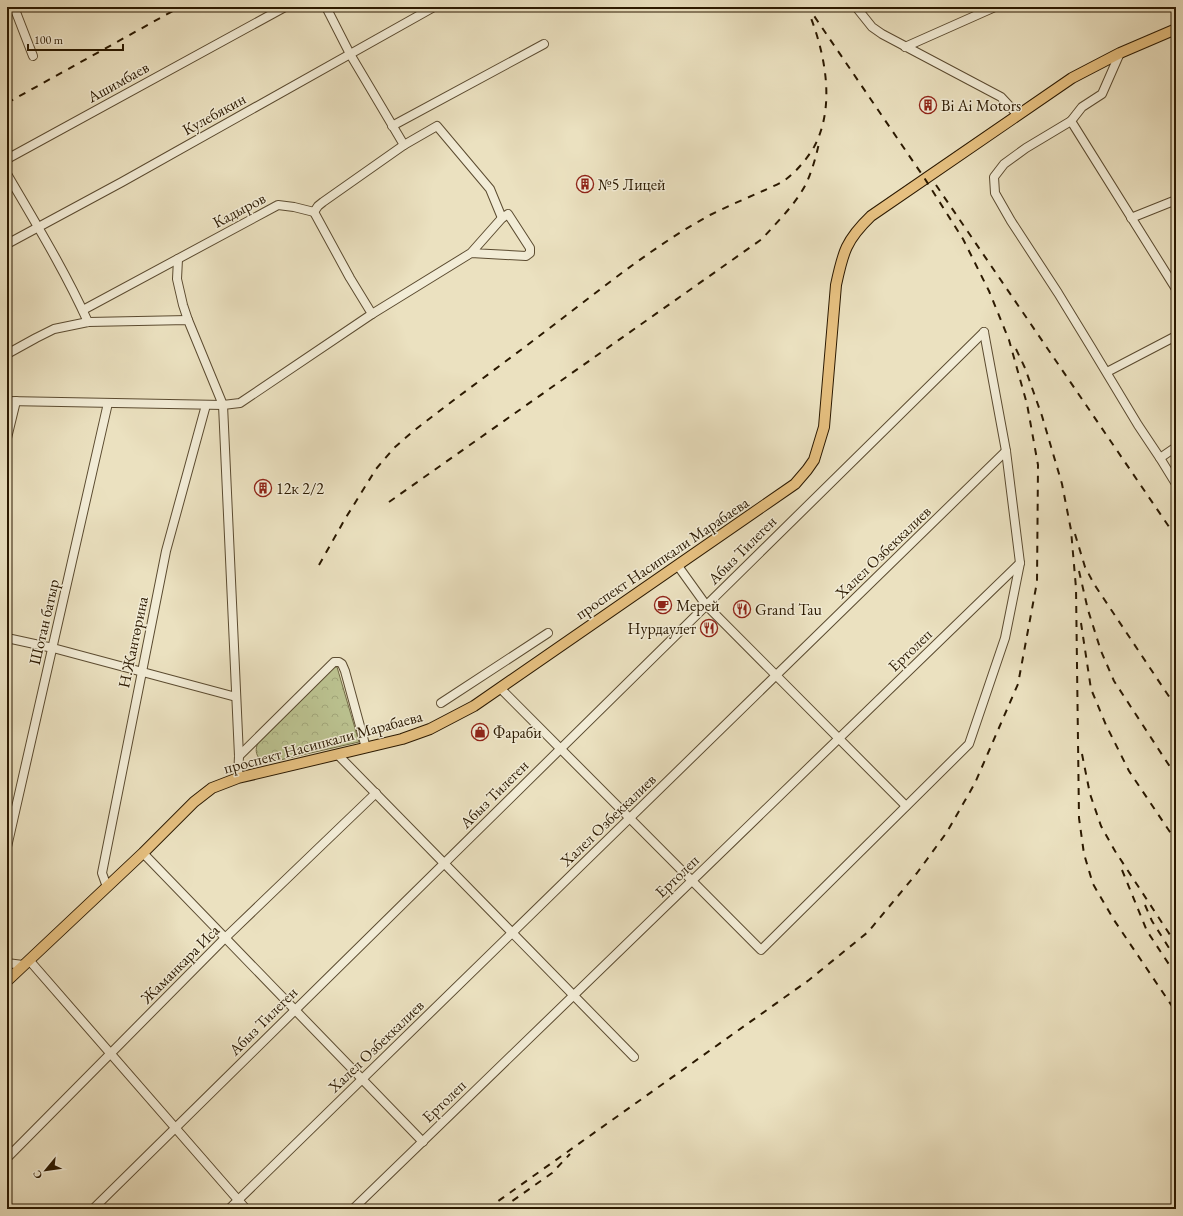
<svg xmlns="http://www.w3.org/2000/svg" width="1183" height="1216" font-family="'EB Garamond',serif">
<defs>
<pattern id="park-crowns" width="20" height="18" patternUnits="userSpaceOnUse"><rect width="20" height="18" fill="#bbc290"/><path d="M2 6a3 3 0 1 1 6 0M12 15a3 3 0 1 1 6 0" fill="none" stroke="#a1a67a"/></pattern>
</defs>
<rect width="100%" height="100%" fill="#ebe1c0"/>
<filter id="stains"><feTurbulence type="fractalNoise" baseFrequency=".005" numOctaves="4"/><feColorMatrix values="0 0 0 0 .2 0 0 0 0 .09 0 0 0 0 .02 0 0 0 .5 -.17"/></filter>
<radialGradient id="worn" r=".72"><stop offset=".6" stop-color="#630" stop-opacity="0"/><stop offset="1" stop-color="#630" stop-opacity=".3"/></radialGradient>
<path fill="url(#park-crowns)" stroke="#736e48" d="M335,667H337L359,742L271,762C257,763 252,750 260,740Z"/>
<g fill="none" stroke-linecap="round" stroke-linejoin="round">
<g stroke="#5b4b30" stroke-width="10">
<g id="minor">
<polyline points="14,7 33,56"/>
<polyline points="326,7 350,54 404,145"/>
<polyline points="856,7 872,27 882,34 1001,97 1017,114"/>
<polyline points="905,47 995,7"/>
<polyline points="1120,53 1102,94 1082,107 1071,121 1176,289"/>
<polyline points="1071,121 1026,148 1004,164 994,177 995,193 1011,221 1058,293 1091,347 1138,425 1160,458 1176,484"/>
<polyline points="392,126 544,44"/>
<polyline points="7,159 285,7"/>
<path d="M7,174C35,222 65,271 88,322"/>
<polyline points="1131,218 1176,200"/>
<polyline points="7,244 122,182 434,7"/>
<polyline points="178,259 177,279 183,305 188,320"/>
<polyline points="83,310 278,205 294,207 314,212 318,206 323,202 404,145 437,126 490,189 502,218"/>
<polyline points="372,314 471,253 502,218 508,214 530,248 530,253 526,256 471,253"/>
<polyline points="7,354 36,338 54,329 88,322 188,320 223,405 239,756 238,778"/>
<polyline points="1107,372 1176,336"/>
<polyline points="7,401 223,405 240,403 372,314 350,278 314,212"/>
<polyline points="7,438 16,401"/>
<polyline points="1160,458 1176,447"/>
<polyline points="678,566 706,605 906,806"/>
<polyline points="7,638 53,648 236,697"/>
<polyline points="500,688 761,950 969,744 1005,638 1020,563 1006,451 984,332"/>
<polyline points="441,703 548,633"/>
<polyline points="338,755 634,1057"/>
<polyline points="239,756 334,662 339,662 342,664 345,671 366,748"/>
<polyline points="7,847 108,403"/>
<polyline points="143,853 423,1142"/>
<polyline points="107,887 102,873 166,551 206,405"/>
<polyline points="29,960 246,1209"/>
<polyline points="7,963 23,965"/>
<polyline points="7,1158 225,938 376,793"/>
<polyline points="93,1209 984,332"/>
<polyline points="229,1209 1006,451"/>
<polyline points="353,1209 1020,563"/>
</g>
</g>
<g stroke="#2b1900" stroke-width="12">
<path id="major" d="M7,981L143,853L194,802L212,788L238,778L402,739L430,729L474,706L795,484L807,470L814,460L824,427L836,285C843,252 846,240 871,216L1072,78L1120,53L1176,29"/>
</g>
<use href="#minor" stroke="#f2ecd6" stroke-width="8"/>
<use href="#major" stroke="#e6c080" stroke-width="10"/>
<g stroke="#2b1900" stroke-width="2" stroke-dasharray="7 7" stroke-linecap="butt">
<polyline points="7,103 180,7"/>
<polyline points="936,185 1176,537"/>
<polyline points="1016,349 1025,368 1042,416 1062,484 1071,530 1076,588 1079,818 1084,854 1093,884 1114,920 1176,1012"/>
<path d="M389,502L762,239C777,222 795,205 806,184C812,171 816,157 819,143"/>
<polyline points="1075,534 1085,567 1094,584 1176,707"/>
<path d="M319,565L345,519L376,469L394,448L411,433C458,396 507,361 555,324C605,286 655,245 710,215C728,206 747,198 765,190C771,187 779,184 785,180C796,172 807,159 814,147C835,108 826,58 811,18"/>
<polyline points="1079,571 1088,610 1101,651 1114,681 1176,776"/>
<polyline points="1081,623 1091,689 1106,725 1129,771 1176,841"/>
<polyline points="1082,754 1090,794 1101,826 1115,851 1176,944"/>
<polyline points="1122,870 1147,931 1176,975"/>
<polyline points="1145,905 1152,921 1176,959"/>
<polyline points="487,1209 809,980 868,932 917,873 947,832 975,783 1018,684 1037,582 1038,465 1027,404 1009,340 989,291 963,239 925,179 808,7"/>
<polyline points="501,1209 552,1173 570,1154"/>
</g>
</g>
<defs>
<g id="building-ring" transform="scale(0.9)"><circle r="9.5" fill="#f2ecd6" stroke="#8f2418" stroke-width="1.5"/><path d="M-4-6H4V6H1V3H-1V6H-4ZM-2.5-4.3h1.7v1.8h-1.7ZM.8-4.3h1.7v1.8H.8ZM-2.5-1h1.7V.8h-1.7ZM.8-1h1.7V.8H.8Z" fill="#8f2418"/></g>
<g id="cafe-ring" transform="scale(0.9)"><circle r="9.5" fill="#f2ecd6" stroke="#8f2418" stroke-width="1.5"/><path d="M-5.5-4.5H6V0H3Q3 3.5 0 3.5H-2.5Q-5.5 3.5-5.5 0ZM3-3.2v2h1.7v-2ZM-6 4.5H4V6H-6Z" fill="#8f2418"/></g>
<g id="restaurant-ring" transform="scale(0.9)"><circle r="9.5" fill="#f2ecd6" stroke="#8f2418" stroke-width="1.5"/><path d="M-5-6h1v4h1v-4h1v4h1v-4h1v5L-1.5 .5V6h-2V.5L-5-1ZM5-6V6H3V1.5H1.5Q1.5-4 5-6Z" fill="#8f2418"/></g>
<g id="shop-ring" transform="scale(0.9)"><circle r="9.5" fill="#f2ecd6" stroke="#8f2418" stroke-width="1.5"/><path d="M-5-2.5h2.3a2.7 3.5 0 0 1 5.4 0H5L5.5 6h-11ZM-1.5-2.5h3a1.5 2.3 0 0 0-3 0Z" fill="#8f2418"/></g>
</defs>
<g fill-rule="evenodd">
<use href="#building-ring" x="928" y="105"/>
<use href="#building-ring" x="585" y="184"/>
<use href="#building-ring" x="263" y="488"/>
<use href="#cafe-ring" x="663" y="605"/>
<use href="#restaurant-ring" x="742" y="609"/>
<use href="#restaurant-ring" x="709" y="628"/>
<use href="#shop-ring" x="480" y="732"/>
</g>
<g text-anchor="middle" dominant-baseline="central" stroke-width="3" stroke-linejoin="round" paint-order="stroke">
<g font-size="16" fill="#2b1900" stroke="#f2ecd6">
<text transform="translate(118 82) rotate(-29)">Ашимбаев</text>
<text transform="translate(214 114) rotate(-29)">Кулебякин</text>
<text transform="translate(239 210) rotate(-28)">Кадыров</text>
<text transform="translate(742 550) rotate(-45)">Абыз Тилеген</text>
<text transform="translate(883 552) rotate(-44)">Халел Озбеккалиев</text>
<text transform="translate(662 558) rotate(-34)">проспект Насипкали Марабаева</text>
<text transform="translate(44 622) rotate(-77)">Шотан батыр</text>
<text transform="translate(133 642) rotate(-78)">Н.Жантөрина</text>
<text transform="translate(910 650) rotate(-44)">Ертолеп</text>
<text transform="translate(323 742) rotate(-15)">проспект Насипкали Марабаева</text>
<text transform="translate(494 794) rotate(-45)">Абыз Тилеген</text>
<text transform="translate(608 820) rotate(-44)">Халел Озбеккалиев</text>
<text transform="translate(677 876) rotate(-44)">Ертолеп</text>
<text transform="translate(180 964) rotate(-45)">Жаманкара Иса</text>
<text transform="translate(263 1021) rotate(-45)">Абыз Тилеген</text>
<text transform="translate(376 1046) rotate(-44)">Халел Озбеккалиев</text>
<text transform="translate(444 1101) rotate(-44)">Ертолеп</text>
</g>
<g font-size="16" fill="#2b1900" stroke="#f2ecd6" text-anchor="start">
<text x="941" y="105">Bi Ai Motors</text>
<text x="598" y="184">№5 Лицей</text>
<text x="276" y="488">12к 2/2</text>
<text x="676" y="605">Мерей</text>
<text x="755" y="609">Grand Tau</text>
<text x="696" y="628" text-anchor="end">Нурдаулет</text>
<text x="493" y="732">Фараби</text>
</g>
</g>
<rect width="1183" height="1216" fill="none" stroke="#ebe1c0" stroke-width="24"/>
<rect x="8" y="8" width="1167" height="1200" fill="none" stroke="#2b1900" stroke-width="2"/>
<rect x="12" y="12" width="1159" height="1192" fill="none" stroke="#2b1900"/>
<g transform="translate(46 1170) rotate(241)" stroke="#f2ecd6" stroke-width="3" paint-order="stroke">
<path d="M0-3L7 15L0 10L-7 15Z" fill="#2b1900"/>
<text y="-6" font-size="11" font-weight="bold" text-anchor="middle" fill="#2b1900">С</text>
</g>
<path d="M28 44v6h95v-6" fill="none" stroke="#2b1900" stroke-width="2"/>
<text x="34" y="44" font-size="12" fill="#2b1900" stroke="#f2ecd6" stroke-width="3" paint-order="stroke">100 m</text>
<rect width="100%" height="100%" filter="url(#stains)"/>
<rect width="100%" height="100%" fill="url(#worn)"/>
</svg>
